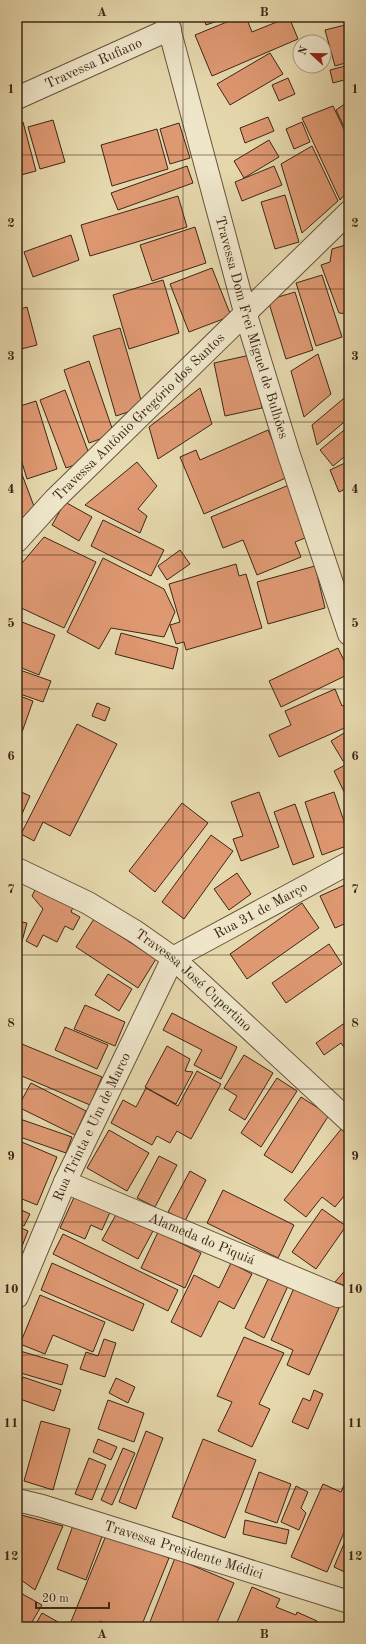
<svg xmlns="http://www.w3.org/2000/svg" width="366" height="1644" font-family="'Old Standard TT',serif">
<rect width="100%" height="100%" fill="#e6d8ad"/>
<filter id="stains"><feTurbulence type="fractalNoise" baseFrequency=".005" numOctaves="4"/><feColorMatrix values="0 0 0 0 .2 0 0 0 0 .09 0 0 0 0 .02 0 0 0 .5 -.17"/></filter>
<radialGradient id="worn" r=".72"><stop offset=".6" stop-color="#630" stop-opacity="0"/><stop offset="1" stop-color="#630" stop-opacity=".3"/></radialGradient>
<g fill="#de9872" stroke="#3e2715">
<polygon points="203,17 229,17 206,25"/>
<polygon points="239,17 246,17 252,32 289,17 298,39 212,76 195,35"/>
<polygon points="349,24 349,62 335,66 325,30"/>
<polygon points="270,53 283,74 230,105 217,84"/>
<polygon points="349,65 349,90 348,91 344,80 333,83 330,70"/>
<polygon points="288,78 295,94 279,101 272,85"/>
<polygon points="349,101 349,137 336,110"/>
<polygon points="333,106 349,140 349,190 340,200 302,118"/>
<polygon points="268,117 274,131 245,143 240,128"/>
<polygon points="53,120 65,162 40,169 28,127"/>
<polygon points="23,122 36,171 17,176 17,124"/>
<polygon points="302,122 310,142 294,149 286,129"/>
<polygon points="179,123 190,158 170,164 160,129"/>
<polygon points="157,129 168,169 112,186 101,145"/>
<polygon points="269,140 279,157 244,178 234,161"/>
<polygon points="312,146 338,201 302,233 281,164"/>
<polygon points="187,166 193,183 118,210 111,193"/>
<polygon points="274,166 282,185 242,201 235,182"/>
<polygon points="285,195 299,242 275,249 261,202"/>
<polygon points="178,196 187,227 90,256 81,225"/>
<polygon points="195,227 206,263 152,281 140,245"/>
<polygon points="71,235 79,260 33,277 24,252"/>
<polygon points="349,244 349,314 339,313 321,265 330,262 332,249"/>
<polygon points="212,268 231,316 189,332 170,284"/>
<polygon points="322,275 342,337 316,346 296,283"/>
<polygon points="163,280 179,333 129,349 113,295"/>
<polygon points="295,292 313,350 286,359 268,300"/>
<polygon points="27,307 37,345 17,350 17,310"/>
<polygon points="120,328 143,407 116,416 93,336"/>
<polygon points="318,354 331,394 304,417 291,371"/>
<polygon points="250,355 262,408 225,416 214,363"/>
<polygon points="89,361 114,434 89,443 64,370"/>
<polygon points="200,388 212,424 158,459 149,427"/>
<polygon points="65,390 91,459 66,468 40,400"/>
<polygon points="349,394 349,418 317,445 312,425"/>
<polygon points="36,401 57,469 27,479 17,446 17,407"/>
<polygon points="349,426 349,453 333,466 320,450"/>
<polygon points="268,430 288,477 204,514 180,457 196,450 200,460"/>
<polygon points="17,461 38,517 17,525"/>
<polygon points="349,461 349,487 339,492 330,470"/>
<polygon points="137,462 157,486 138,509 147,516 140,533 85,505"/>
<polygon points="289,485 310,536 295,542 301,557 257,575 243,540 223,548 211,517"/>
<polygon points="65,502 92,517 79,541 52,525"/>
<polygon points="103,520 164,550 151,576 91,546"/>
<polygon points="44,537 96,562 64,628 17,606 17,569"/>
<polygon points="180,550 190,564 167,580 158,566"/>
<polygon points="103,558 164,589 175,612 164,637 111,628 99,649 67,632"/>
<polygon points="236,564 239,576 246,574 262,628 186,650 184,642 176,644 170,625 180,622 169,584"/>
<polygon points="315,566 325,608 268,624 257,582"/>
<polygon points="17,620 55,635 39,675 17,666"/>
<polygon points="121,633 178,648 173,669 115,654"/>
<polygon points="338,648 349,671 349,674 281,707 269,681"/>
<polygon points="17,669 51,681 43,702 17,693"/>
<polygon points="335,689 342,706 349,703 349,726 279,757 269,735 291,725 285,711"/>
<polygon points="17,695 33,701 21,735 17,734"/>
<polygon points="97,703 110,708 105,721 92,716"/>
<polygon points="77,724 117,744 70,836 43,822 34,841 21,834"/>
<polygon points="349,730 349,757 343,761 331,741"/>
<polygon points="349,763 349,802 334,771"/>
<polygon points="17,790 30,796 17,825"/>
<polygon points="259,792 279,847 241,861 233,839 243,836 231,802"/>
<polygon points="334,792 349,836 349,845 322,855 305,802"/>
<polygon points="182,803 208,823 155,892 129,871"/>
<polygon points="295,804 314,857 293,865 274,812"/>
<polygon points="211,835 233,851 184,919 162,902"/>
<polygon points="237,873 251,894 229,910 214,889"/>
<polygon points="349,883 349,922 335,928 320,896"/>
<polygon points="37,886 74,905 71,912 80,917 73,930 65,926 57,942 43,935 37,947 26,941 43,909 32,896"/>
<polygon points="302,903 319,928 247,979 230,954"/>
<polygon points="94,919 156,959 138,988 76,947"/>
<polygon points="17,921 27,923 21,945 17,944"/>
<polygon points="329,944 342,964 286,1003 272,983"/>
<polygon points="108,974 132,989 119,1011 95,995"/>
<polygon points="85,1005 125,1022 115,1046 74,1029"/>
<polygon points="172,1013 237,1047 221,1079 194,1065 202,1050 163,1030"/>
<polygon points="349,1020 349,1054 341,1043 324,1055 316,1043"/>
<polygon points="65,1027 108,1045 97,1069 55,1050"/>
<polygon points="17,1042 102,1077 90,1105 17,1074"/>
<polygon points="167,1046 190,1059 185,1071 193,1072 176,1104 145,1087"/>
<polygon points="244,1055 273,1073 245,1120 229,1110 237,1096 224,1088"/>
<polygon points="197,1071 221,1084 191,1139 177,1131 170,1143 157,1136 152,1145 111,1123 123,1100 136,1107 146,1088 178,1106"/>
<polygon points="277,1078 297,1091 261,1147 241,1133"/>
<polygon points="31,1083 86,1111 75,1135 18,1107"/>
<polygon points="301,1097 329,1115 292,1173 264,1155"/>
<polygon points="17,1118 72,1137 66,1153 17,1136"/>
<polygon points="342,1128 349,1133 349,1190 335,1207 322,1197 306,1217 284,1200"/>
<polygon points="109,1130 149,1153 127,1191 87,1168"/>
<polygon points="17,1140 57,1157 37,1205 17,1197"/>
<polygon points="159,1156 177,1165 155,1207 137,1198"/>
<polygon points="190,1171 206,1180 185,1221 168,1212"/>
<polygon points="223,1190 294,1225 278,1258 207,1223"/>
<polygon points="76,1193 111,1210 102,1230 91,1225 85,1239 60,1228"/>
<polygon points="349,1205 349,1219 344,1210"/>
<polygon points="17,1208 30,1214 24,1226 17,1223"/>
<polygon points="322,1209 346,1226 316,1269 292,1252"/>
<polygon points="118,1211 153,1231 138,1259 102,1240"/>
<polygon points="17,1226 28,1231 17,1259"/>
<polygon points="158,1232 201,1253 185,1288 141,1268"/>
<polygon points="63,1234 178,1290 168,1311 53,1254"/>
<polygon points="52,1263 144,1304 133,1331 41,1290"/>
<polygon points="231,1263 252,1274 234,1309 219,1301 201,1337 171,1322 194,1275 219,1288"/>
<polygon points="349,1266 349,1287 335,1282"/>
<polygon points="269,1277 288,1286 264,1338 245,1328"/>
<polygon points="294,1288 339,1308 309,1375 287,1365 293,1350 271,1340"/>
<polygon points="40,1295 105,1322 93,1352 53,1335 45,1354 20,1344"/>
<polygon points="244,1337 284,1353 259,1404 270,1409 252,1447 218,1431 232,1402 217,1396"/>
<polygon points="104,1339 116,1343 105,1377 80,1369 86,1352 98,1356"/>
<polygon points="20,1351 68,1365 62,1385 17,1372 17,1363"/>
<polygon points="23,1377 61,1390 54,1411 17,1398"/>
<polygon points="116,1378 135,1387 128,1403 109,1393"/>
<polygon points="314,1390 323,1394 308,1429 292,1422 303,1398 310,1401"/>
<polygon points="108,1400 144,1413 134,1442 98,1429"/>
<polygon points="41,1421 70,1429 53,1490 24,1481"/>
<polygon points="146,1431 163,1438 136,1509 119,1502"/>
<polygon points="98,1439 117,1447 111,1460 93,1452"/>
<polygon points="203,1439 256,1460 225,1538 172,1517"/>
<polygon points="123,1448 135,1453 112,1505 101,1500"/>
<polygon points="89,1458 106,1465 92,1500 75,1494"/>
<polygon points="259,1472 291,1484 277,1523 245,1512"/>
<polygon points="349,1473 349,1521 327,1572 291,1557 323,1484 341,1492"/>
<polygon points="296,1486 308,1492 301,1508 306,1513 299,1530 281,1522"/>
<polygon points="17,1514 63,1526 35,1590 17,1577"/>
<polygon points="245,1520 289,1530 286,1544 243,1534"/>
<polygon points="74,1523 103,1534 86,1580 57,1569"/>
<polygon points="349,1532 349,1574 334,1567"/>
<polygon points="107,1533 169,1558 141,1627 116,1627 100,1621 97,1627 77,1627 70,1624"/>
<polygon points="175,1558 234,1583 215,1627 148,1627"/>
<polygon points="252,1587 280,1599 276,1607 296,1615 297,1612 317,1621 315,1627 235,1627"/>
<polygon points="17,1591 42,1605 29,1627 17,1627"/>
<polygon points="42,1613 67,1627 34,1627"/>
</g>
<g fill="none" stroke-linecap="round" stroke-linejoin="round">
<g stroke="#68533b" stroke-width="24">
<g id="minor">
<path id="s1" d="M166,17L245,312L288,452L349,634"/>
<path id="s2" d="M17,98L170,29"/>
<path id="s3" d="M17,541L55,499L349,212"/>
<path id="s4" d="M17,869L88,903L136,932L173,958L349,1121"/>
<path id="s5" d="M65,1182L338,1296"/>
<path id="s6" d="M17,1297L65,1182L173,958L349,863"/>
<path id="s7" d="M17,1500L42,1506L349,1602"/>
</g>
</g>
<use href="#minor" stroke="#efe6ca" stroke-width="22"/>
</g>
<path fill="none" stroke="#3e2715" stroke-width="1" stroke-opacity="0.55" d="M183,17V1627M17,155H349M17,289H349M17,422H349M17,555H349M17,689H349M17,822H349M17,955H349M17,1089H349M17,1222H349M17,1355H349M17,1489H349"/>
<g text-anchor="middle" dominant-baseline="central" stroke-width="4" stroke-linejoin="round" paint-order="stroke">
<g font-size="14" fill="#3e2715" stroke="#efe6ca">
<text stroke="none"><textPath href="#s2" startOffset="84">Travessa Rufiano</textPath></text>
<text stroke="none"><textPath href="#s1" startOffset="322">Travessa Dom Frei Miguel de Bulhões</textPath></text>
<text stroke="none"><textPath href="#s3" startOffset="174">Travessa Antônio Gregório dos Santos</textPath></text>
<text stroke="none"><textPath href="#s6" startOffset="473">Rua 31 de Março</textPath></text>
<text stroke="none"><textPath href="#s4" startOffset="210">Travessa José Cupertino</textPath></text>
<text stroke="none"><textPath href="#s6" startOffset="186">Rua Trinta e Um de Marco</textPath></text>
<text stroke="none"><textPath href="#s5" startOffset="148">Alameda do Piquiá</textPath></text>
<text stroke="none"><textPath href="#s7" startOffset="174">Travessa Presidente Médici</textPath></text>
</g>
</g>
<rect width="366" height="1644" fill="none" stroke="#e6d8ad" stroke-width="44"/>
<g transform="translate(312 54) rotate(292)"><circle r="19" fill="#efe6ca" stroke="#a89a82"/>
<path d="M0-3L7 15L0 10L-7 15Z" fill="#8f2418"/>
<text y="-6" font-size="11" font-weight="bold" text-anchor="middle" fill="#3e2715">N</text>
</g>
<path d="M36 1602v6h73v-6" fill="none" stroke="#3e2715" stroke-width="2"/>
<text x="42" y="1602" font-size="12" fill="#3e2715" stroke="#efe6ca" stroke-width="3" paint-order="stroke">20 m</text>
<rect x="22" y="22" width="322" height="1600" fill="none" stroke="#3e2715" stroke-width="1.5"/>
<g font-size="13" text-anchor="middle" font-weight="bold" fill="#3e2715">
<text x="102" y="16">A</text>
<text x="264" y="16">B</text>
<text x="11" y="93">1</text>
<text x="355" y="93">1</text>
<text x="11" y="227">2</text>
<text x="355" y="227">2</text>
<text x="11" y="360">3</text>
<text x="355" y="360">3</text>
<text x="11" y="493">4</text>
<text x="355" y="493">4</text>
<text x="11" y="627">5</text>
<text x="355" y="627">5</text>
<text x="11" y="760">6</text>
<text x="355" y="760">6</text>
<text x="11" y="893">7</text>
<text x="355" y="893">7</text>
<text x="11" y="1027">8</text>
<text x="355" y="1027">8</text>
<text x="11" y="1160">9</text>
<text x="355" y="1160">9</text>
<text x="11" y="1293">10</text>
<text x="355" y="1293">10</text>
<text x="11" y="1427">11</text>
<text x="355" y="1427">11</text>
<text x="11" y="1560">12</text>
<text x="355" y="1560">12</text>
<text x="102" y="1638">A</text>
<text x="264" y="1638">B</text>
</g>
<rect width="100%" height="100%" filter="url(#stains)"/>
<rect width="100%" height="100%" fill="url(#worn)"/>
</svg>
